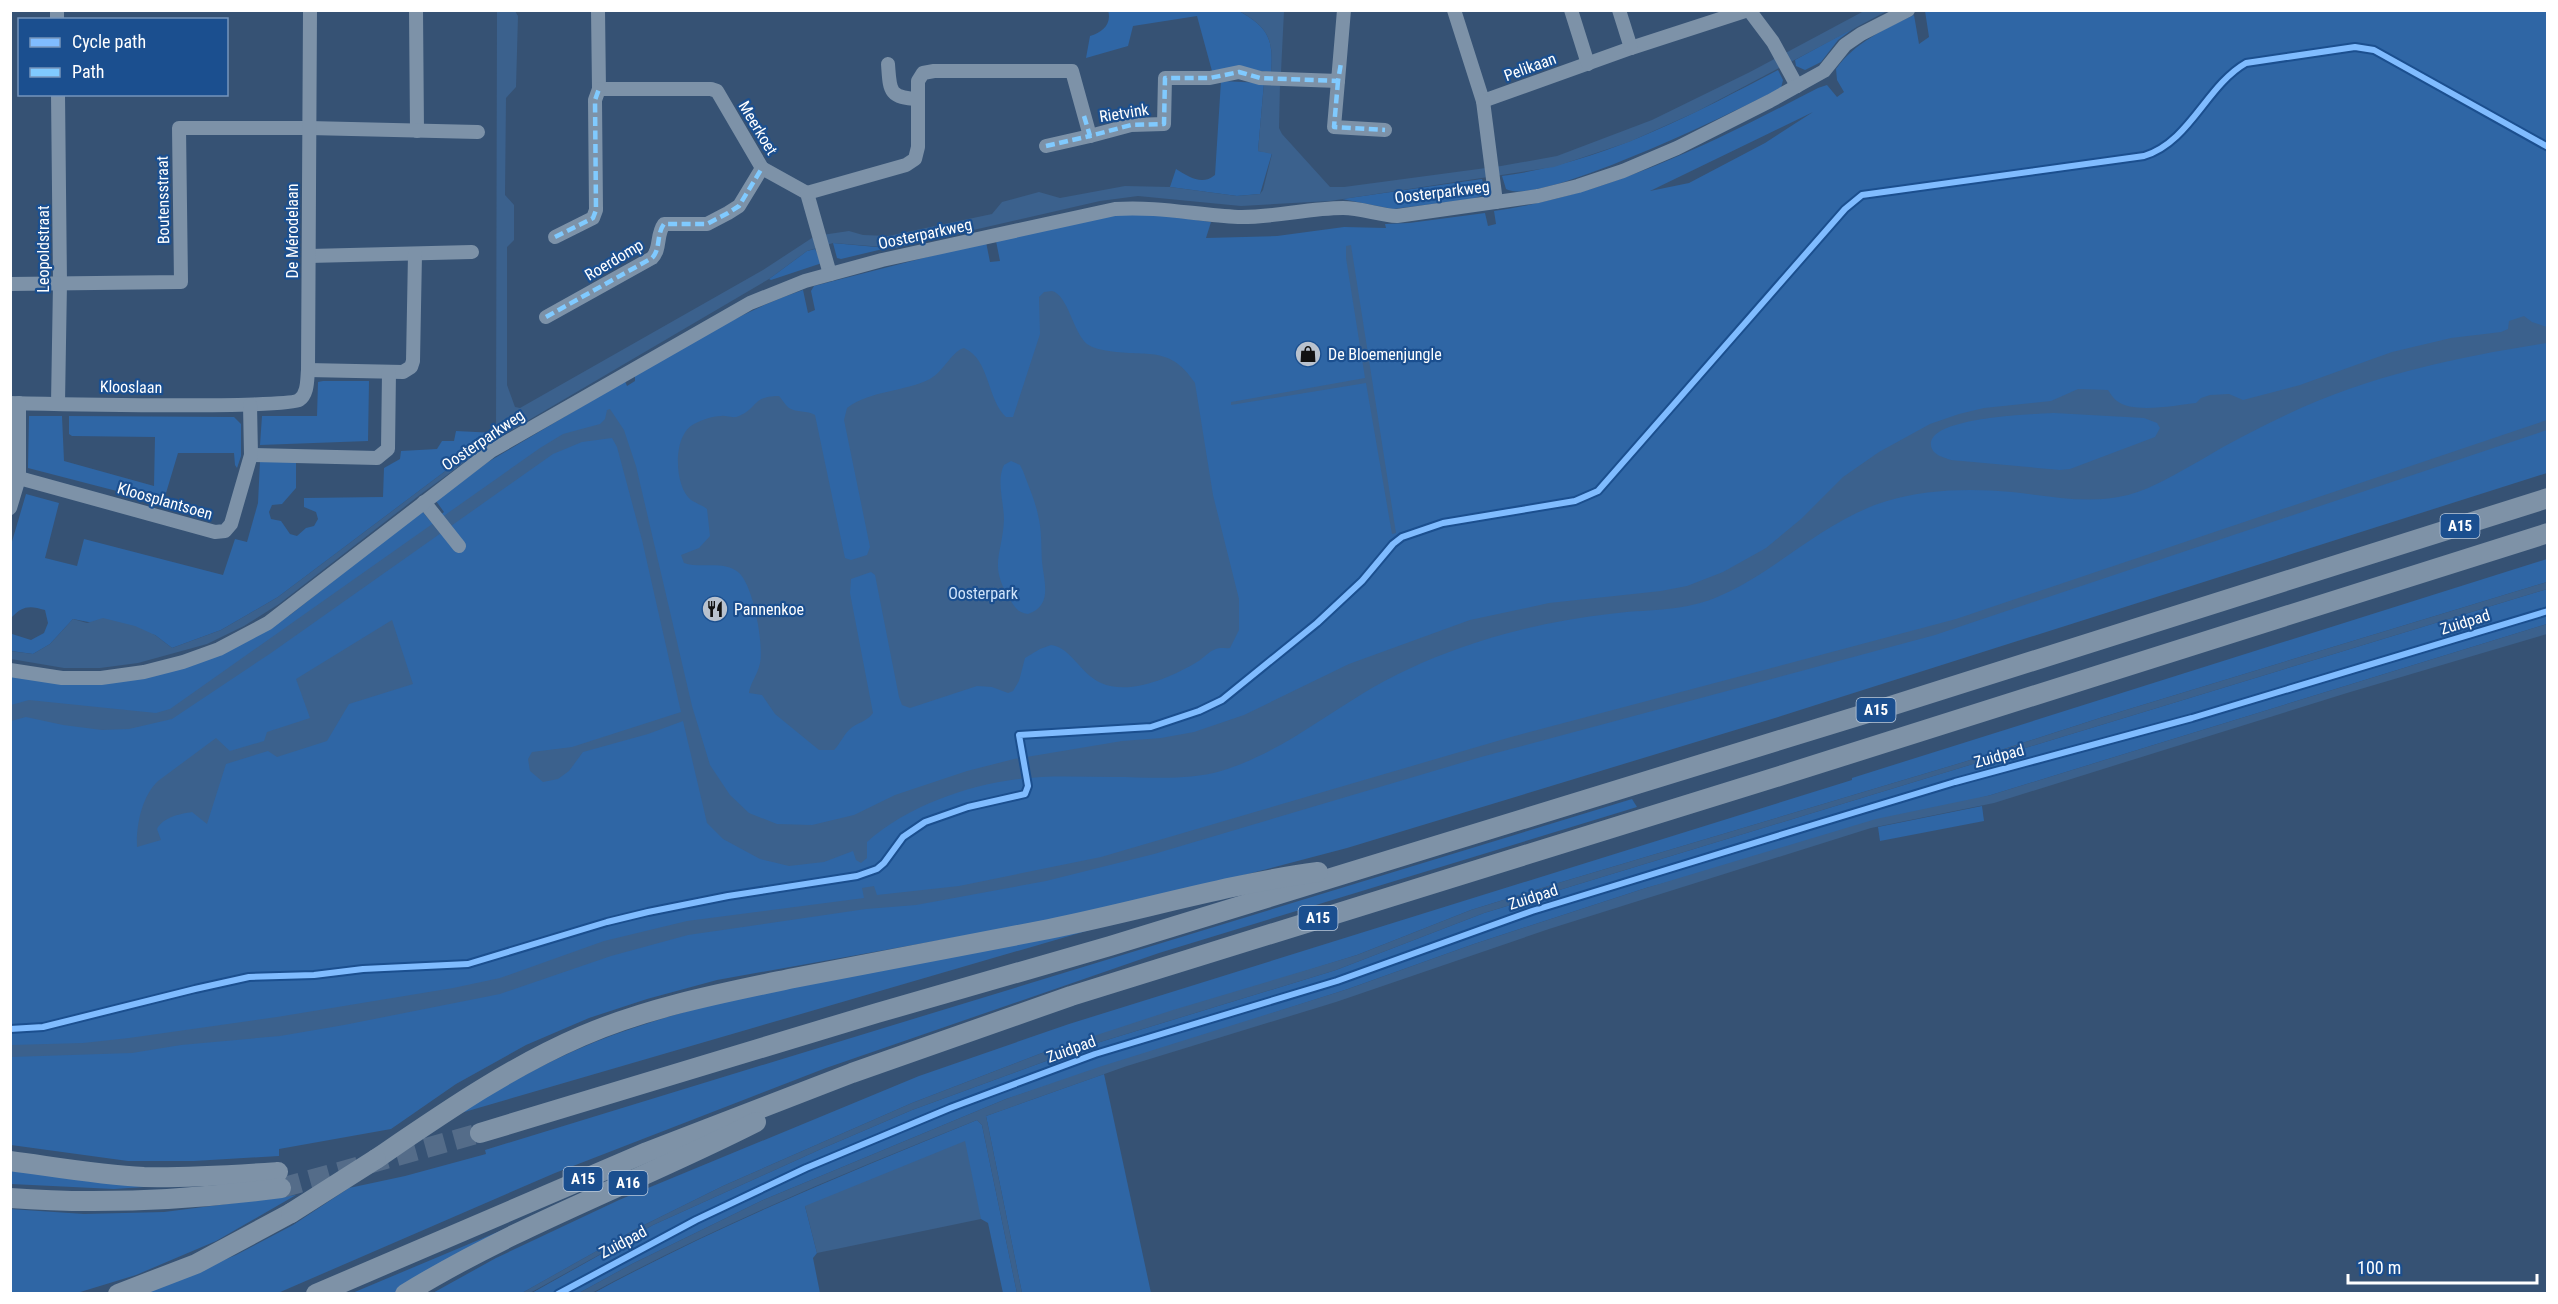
<svg xmlns="http://www.w3.org/2000/svg" width="2558" height="1304" font-family="'Roboto Condensed',sans-serif">
<rect width="100%" height="100%" fill="#365274"/>
<g fill="#2f66a5" fill-rule="evenodd">
<path d="M1108,10L1239,11C1268,27 1274,39 1271,72L1230,68L1212,71L1197,16L1133,26L1128,46L1086,58L1090,36C1103,32 1112,24 1108,10Z"/>
<path d="M1925,11H2547V473L1775,718L1347,848L1198,887L1036,923L717,980L647,999L589,1018L526,1045L456,1084L391,1129L279,1149V1156L194,1161H128L11,1145L10,674L142,678L290,615L422,511L431,522L444,512L436,501L488,462L625,381L627,386L635,381V375C690,344 743,310 803,290L808,313L815,310L811,291L814,286L986,242L990,262L1000,261L996,241L1110,215L1143,213L1211,222L1206,238L1277,236L1344,227L1386,228L1385,224L1409,223L1485,213L1488,226L1496,224L1494,211C1610,195 1716,141 1818,88L1827,85L1837,97L1844,92L1837,80L1836,69C1854,43 1886,28 1914,15L1919,44L1929,37ZM1813,112L1765,143L1689,183L1650,191Z"/>
<polygon points="1857,26 1838,40 1821,62 1805,70 1796,66 1795,60"/>
<path d="M1778,70L1783,80L1781,88C1742,108 1538,208 1506,189L1502,176C1601,163 1690,116 1778,70Z"/>
<path d="M1221,81L1264,83L1258,151L1272,153L1260,194L1237,196L1170,187L1176,169C1189,177 1202,186 1215,175Z"/>
<polygon points="1482,179 1485,190 1481,196 1472,199 1393,209 1342,199"/>
<polygon points="833,243 887,248 841,259 837,258"/>
<polygon points="815,249 822,263 771,280 769,279 807,251"/>
<polygon points="323,381 369,381 368,441 260,445 262,416 317,416 318,382"/>
<polygon points="29,416 62,416 64,461 154,486 155,437 72,436 69,434 69,416 234,417 241,424 241,456 237,468 235,465 234,453 178,453 163,503 28,468"/>
<path d="M456,431L496,433L278,597L221,630L172,648L155,635L73,619L50,644L33,654L11,651L10,627L12,634L31,640L44,633L48,623L45,610C29,605 22,606 11,618V545L26,494L59,503L45,558L77,566L84,539L223,575L235,539L247,542L258,503L260,461L296,460V488L282,504L272,505L269,512L271,519L281,521L290,534L297,536L306,528L314,526L318,519L316,512L304,507V498L383,497L384,468L400,459L401,451L437,449L442,441H454Z"/>
<polygon points="2547,559 2547,582 2103,717 1964,762 1555,884 1471,910 1357,955 1042,1053 912,1103 723,1186 636,1229 522,1293 431,1294 496,1258 619,1200 919,1076 1069,1024 1852,780 1852,778"/>
<polygon points="2547,589 2547,608 2192,716 1985,771 1551,902 1312,986 1163,1029 978,1093 846,1148 747,1191 617,1257 552,1293 530,1294 653,1225 821,1149 912,1110 1087,1046 1336,970 1484,913"/>
<polygon points="2547,614 2547,624 1991,795 1646,888 1474,944 1348,989 1006,1099 761,1201 632,1264 579,1293 563,1294 647,1247 782,1182 1002,1090 1149,1039 1308,992 1589,896 1937,791 2208,717"/>
<polygon points="1632,799 1637,807 1159,953 826,1068 555,1173 278,1293 141,1294 236,1255 293,1225 349,1188 405,1176 486,1154 485,1150"/>
<polygon points="1982,806 1984,821 1880,841 1878,827"/>
<path d="M1155,911L454,1115C500,1088 546,1062 595,1042C684,1007 778,988 871,969C966,950 1061,931 1155,911Z"/>
<polygon points="1104,1074 1151,1293 1022,1293 986,1116"/>
<path d="M977,1120L982,1125L1017,1293H1003L988,1223L981,1219L805,1206L817,1253L813,1258L820,1293L592,1294C716,1226 847,1173 977,1120Z"/>
<polygon points="10,1169 159,1186 114,1189 11,1184"/>
<polygon points="296,1195 216,1241 136,1275 77,1293 11,1293 10,1209 84,1214 164,1212"/>
<polygon points="507,1228 416,1279 394,1293 350,1294"/>
</g>
<g fill="#3b618d" fill-rule="evenodd">
<polygon points="497,11 515,11 518,16 516,87 506,98 505,195 514,205 514,240 507,247 507,385 515,407 520,408 763,270 815,236 849,231 863,235 888,236 992,214 1002,202 1039,192 1060,198 1125,186 1170,187 1237,196 1260,194 1263,190 1272,154 1258,151 1264,83 1280,83 1279,128 1282,134 1330,187 1344,187 1501,166 1557,156 1652,120 1750,72 1864,11 1887,11 1696,112 1629,142 1554,167 1330,201 1241,206 1138,196 1100,201 895,248 833,243 807,251 769,279 498,438 421,494 279,604 244,626 207,644 138,663 100,668 64,668 11,659 10,651 33,654 50,644 73,619 87,623 103,618 135,626 155,635 172,648 221,630 278,597 496,433"/>
<path d="M1239,11H1284L1281,72H1271C1274,39 1268,27 1239,11Z"/>
<polygon points="1351,245 1396,533 1392,534 1366,383 1231,405 1231,402 1365,378 1346,258 1346,246"/>
<path d="M1052,291C1068,295 1073,332 1087,344C1093,348 1101,350 1109,351C1148,357 1170,345 1195,383L1213,495L1239,599V630L1230,648C1225,649 1221,647 1216,649C1209,651 1204,658 1197,662C1172,677 1130,696 1101,683C1079,673 1072,648 1051,645L1040,649L1025,658L1019,681L1013,691L1008,693L992,687L977,686L910,708L902,705L899,697L875,575L871,572L851,579L850,593L873,713C867,722 857,722 849,730C843,736 840,744 834,750H819L775,714L762,695L749,693C750,683 758,674 760,663C764,645 753,583 738,572C723,560 701,569 684,563L681,555L699,548L710,536L707,509C702,505 695,503 691,500C674,487 672,435 694,424C702,420 712,416 721,416C727,415 732,419 739,416C758,408 752,396 779,396C782,399 785,405 789,408C797,413 807,410 815,415L845,558L851,560L867,555L870,547L844,420L847,408C871,390 904,392 930,379C944,371 952,351 964,348C990,359 987,400 1006,417H1013L1040,334L1039,297L1044,292ZM1011,461L1020,465L1023,471C1028,485 1035,500 1038,515C1042,530 1041,547 1042,562C1044,582 1053,606 1028,614C1019,613 1015,608 1011,601C988,565 1002,557 1004,520C1004,502 996,481 1004,465Z"/>
<path d="M2524,316L2532,322L2547,327V343C2458,357 2371,375 2288,414C2258,428 2229,443 2201,460C2177,473 2154,488 2128,495C2089,505 2051,496 2012,492C1971,488 1926,489 1887,501C1823,520 1776,573 1715,598C1680,612 1645,609 1609,614C1558,620 1508,631 1460,648C1426,660 1393,675 1362,694C1316,722 1274,755 1221,771C1186,781 1149,777 1113,777C1089,777 1065,776 1041,777C982,780 912,802 867,842V858L861,863L856,860L853,851L824,862L789,866L760,859L723,839L707,823L683,721L648,734L583,752L569,771L558,779L543,782L530,771L528,759L532,752L572,747L681,712L642,540L617,447L612,438L582,442L553,454L271,653L172,719L129,729L102,730L63,725L26,717L11,721V705L29,700L156,713L170,709L540,448L563,434L600,424L605,419L607,410L610,409L624,430L636,466L692,706L710,765L730,795L749,813L777,824L812,825L854,815L895,795L967,771L1014,759L1122,741L1161,738L1194,732L1244,715L1349,664L1470,620L1549,603L1661,591L1687,586L1723,572L1766,548L1801,519L1843,477L1879,452L1930,424L1959,414L1984,408L2051,401L2078,389L2108,390C2110,393 2113,398 2117,401C2133,414 2177,405 2196,403L2201,398L2210,395L2229,394L2243,400L2300,385L2392,352L2451,338L2501,332L2508,329L2509,321ZM2054,413L2144,418L2157,423L2160,428L2155,437L2070,469L2060,470L1951,460C1943,457 1932,455 1931,445C1928,417 2034,414 2054,413Z"/>
<polygon points="2547,420 2547,430 1935,635 1481,757 1154,854 1046,881 916,905 866,909 688,935 611,956 500,994 344,1025 280,1036 181,1045 132,1053 11,1057 11,1045 83,1043 129,1038 277,1017 453,988 500,978 604,941 687,921 864,898 862,888 874,886 877,895 959,886 1101,857 1511,737 1956,619"/>
<polygon points="2547,582 2547,589 1484,913 1336,970 1087,1046 912,1110 821,1149 653,1225 530,1293 522,1293 636,1229 723,1186 912,1103 1042,1053 1173,1010 1357,955 1471,910 1555,884 1964,762 2103,717"/>
<path d="M392,620L413,684L349,704L327,741L277,757L268,751L226,764L207,824L192,812C180,814 163,817 157,829L161,840L137,847C136,825 142,796 158,781L216,738L230,751L264,741L267,732L310,718L296,679Z"/>
<path d="M2547,624V634L2347,693L1994,803L1871,828L1549,929L1336,1002L1127,1066L986,1116L1022,1293H1017L982,1125L977,1120C846,1172 716,1226 592,1293H579L632,1264L761,1201L1006,1099L1099,1067L1348,989L1474,944L1646,888L1876,819L1991,795Z"/>
<polygon points="965,1141 981,1219 817,1253 805,1206"/>
</g>
<g fill="none" stroke-linecap="round" stroke-linejoin="round">
<polyline stroke="#546c89" stroke-width="20" stroke-dasharray="20 10" stroke-linecap="butt" points="281,1188 480,1133"/>
<g stroke="#7d92a8" stroke-width="14">
<polyline points="57,10 57,20"/>
<polyline points="416,10 417,131"/>
<polyline points="598,10 599,89 711,89 717,91 762,168 807,193 830,274"/>
<polyline points="1454,10 1483,101 1631,48 1748,10"/>
<polyline points="1571,10 1588,64"/>
<polyline points="1619,10 1631,48"/>
<polyline points="1749,10 1773,42 1797,86"/>
<path d="M888,64C890,90 888,98 918,99"/>
<polyline points="1338,81 1334,127 1385,130"/>
<polyline points="58,94 60,283 58,403"/>
<polyline points="1483,101 1496,202"/>
<polyline points="1046,146 1090,136"/>
<polyline points="807,193 906,165 915,159 918,147 918,81 923,73 934,71 1072,71 1090,136 1131,125 1164,124 1165,78 1210,78 1239,72 1260,78 1338,81 1344,10"/>
<polyline points="555,237 593,218 596,210 595,100 599,89"/>
<polyline points="309,256 472,252"/>
<polyline points="10,284 181,282 179,128 309,128 478,132"/>
<path d="M546,317L652,258C661,249 656,235 664,224H707L728,213L739,206L762,168"/>
<polyline points="308,370 403,372 411,367 413,361 415,254"/>
<path d="M10,403C45,404 286,409 299,400C308,394 307,380 308,370L310,10"/>
<polyline points="251,455 377,458 388,449 389,372"/>
<polyline points="19,478 215,532 225,531 231,524 251,455 250,405"/>
<polyline points="424,502 459,546"/>
<polyline points="10,508 19,478 19,403"/>
<path d="M10,670L62,678H101L144,672L183,662L219,649L268,623L491,451L750,303L805,281L882,260L1115,209C1157,206 1196,215 1238,217C1273,218 1308,208 1343,208C1361,208 1379,215 1397,216L1538,196L1578,186L1623,171L1677,148L1770,101L1824,71L1845,45L1861,34L1908,10"/>
</g>
<g stroke="#7e92a7" stroke-width="20">
<polyline points="480,1133 877,1013 1110,946 1881,709 2548,498"/>
<path d="M376,1159C442,1114 508,1068 582,1036C649,1007 722,993 794,978C879,961 964,945 1049,929C1139,911 1228,884 1318,872"/>
<path d="M10,1161C55,1167 99,1175 144,1177C189,1178 233,1175 278,1172"/>
<path d="M10,1198C101,1205 190,1200 281,1188"/>
<polyline points="118,1294 196,1264 291,1213"/>
<polyline points="316,1294 647,1152 852,1073 1071,996 1786,774 2548,533"/>
<path d="M405,1294C517,1225 640,1181 756,1122"/>
</g>
<polyline stroke="#7e92a7" stroke-width="20" points="291,1213 376,1159"/>
<g stroke="#80caff" stroke-width="4.5" stroke-dasharray="9 4.5" stroke-linecap="butt">
<polyline points="1338,81 1334,127 1385,130"/>
<polyline points="1084,116 1090,136 1131,125 1164,124 1165,78 1210,78 1239,72 1260,78 1338,81 1341,63"/>
<polyline points="1046,146 1090,136"/>
<polyline points="555,237 593,218 596,210 595,100 599,89"/>
<path d="M546,317L652,258C661,249 656,235 664,224H707L728,213L739,206L762,168"/>
</g>
<g stroke="#1b4f8f" stroke-width="10">
<g id="cycleway">
<path d="M10,1029L43,1027L195,989L249,977L314,975L363,969L468,964L607,922L648,912L728,896L857,876L877,869L884,863L903,837L925,822L968,807L1025,794L1028,786L1019,735L1151,727L1199,711L1222,700L1317,623L1362,581L1393,544L1402,537L1443,523L1575,501L1598,491L1845,209L1862,195L2144,156C2190,142 2206,86 2246,63L2355,47L2374,50L2548,147"/>
<polyline points="558,1294 696,1220 806,1168 950,1108 1095,1054 1337,981 1532,911 1813,825 1955,782 2192,718 2548,611"/>
</g>
</g>
<use href="#cycleway" stroke="#80bcff" stroke-width="6"/>
</g>
<defs>
<g id="shop-disc" transform="scale(1.35)"><circle r="9.5" fill="#b9c2ce" stroke="#1b4f8f"/><path d="M-5-2.5h2.3a2.7 3.5 0 0 1 5.4 0H5L5.5 6h-11ZM-1.5-2.5h3a1.5 2.3 0 0 0-3 0Z" fill="#111"/></g>
<g id="restaurant-disc" transform="scale(1.35)"><circle r="9.5" fill="#b9c2ce" stroke="#1b4f8f"/><path d="M-5-6h1v4h1v-4h1v4h1v-4h1v5L-1.5 .5V6h-2V.5L-5-1ZM5-6V6H3V1.5H1.5Q1.5-4 5-6Z" fill="#111"/></g>
</defs>
<g fill-rule="evenodd">
<use href="#shop-disc" x="1308" y="354"/>
<use href="#restaurant-disc" x="715" y="609"/>
</g>
<g text-anchor="middle" dominant-baseline="central" stroke-width="4.5" stroke-linejoin="round" paint-order="stroke">
<g fill="#1b4f8f" stroke="#bbcadd" stroke-width="1.5">
<rect x="2440.5" y="514" width="39" height="24" rx="4.5"/>
<rect x="1856.5" y="698" width="39" height="24" rx="4.5"/>
<rect x="1298.5" y="906" width="39" height="24" rx="4.5"/>
<rect x="563.5" y="1167" width="39" height="24" rx="4.5"/>
<rect x="608.5" y="1171" width="39" height="24" rx="4.5"/>
</g>
<g font-size="15" font-weight="bold" fill="#fff">
<text x="2460" y="526">A15</text>
<text x="1876" y="710">A15</text>
<text x="1318" y="918">A15</text>
<text x="583" y="1179">A15</text>
<text x="628" y="1183">A16</text>
</g>
<g font-size="16" fill="#fff" stroke="#1b4f8f">
<text transform="translate(1530 67) rotate(-20)">Pelikaan</text>
<text transform="translate(1124 113) rotate(-9)">Rietvink</text>
<text transform="translate(758 128) rotate(59)">Meerkoet</text>
<text transform="translate(1442 192) rotate(-7)">Oosterparkweg</text>
<text transform="translate(163 200) rotate(-91)">Boutensstraat</text>
<text transform="translate(292 231) rotate(-90)">De Mérodelaan</text>
<text transform="translate(925 234) rotate(-12)">Oosterparkweg</text>
<text transform="translate(43 249) rotate(-90)">Leopoldstraat</text>
<text transform="translate(614 260) rotate(-31)">Roerdomp</text>
<text transform="translate(131 387) rotate(1)">Klooslaan</text>
<text transform="translate(483 440) rotate(-34)">Oosterparkweg</text>
<text transform="translate(165 501) rotate(16)">Kloosplantsoen</text>
<text transform="translate(2465 622) rotate(-17)">Zuidpad</text>
<text transform="translate(1999 756) rotate(-15)">Zuidpad</text>
<text transform="translate(1533 897) rotate(-18)">Zuidpad</text>
<text transform="translate(1071 1049) rotate(-20)">Zuidpad</text>
<text transform="translate(623 1242) rotate(-28)">Zuidpad</text>
</g>
<g font-size="16" fill="#fff" stroke="#1b4f8f" text-anchor="start">
<text x="1328" y="354">De Bloemenjungle</text>
<text x="734" y="609">Pannenkoe</text>
</g>
<g font-size="16" fill="#cfe3fa" stroke="#1b4f8f">
<text x="983" y="593">Oosterpark</text>
</g>
</g>
<rect width="2558" height="1304" fill="none" stroke="#ffffff" stroke-width="24"/>
<rect x="18" y="18" width="210" height="78" fill="#1b4f8f" stroke="#7695bc" stroke-width="1.5"/>
<rect x="30" y="38" width="30" height="9" fill="#80bcff" stroke="#7695bc" stroke-width="1.5"/>
<text x="72" y="48" font-size="18" fill="#ffffff">Cycle path</text>
<rect x="30" y="68" width="30" height="9" fill="#80caff" stroke="#7695bc" stroke-width="1.5"/>
<text x="72" y="78" font-size="18" fill="#ffffff">Path</text>
<path d="M2348 1274v9h189v-9" fill="none" stroke="#ffffff" stroke-width="3"/>
<text x="2357" y="1274" font-size="18" fill="#ffffff" stroke="#1b4f8f" stroke-width="4.5" paint-order="stroke">100 m</text>
</svg>
